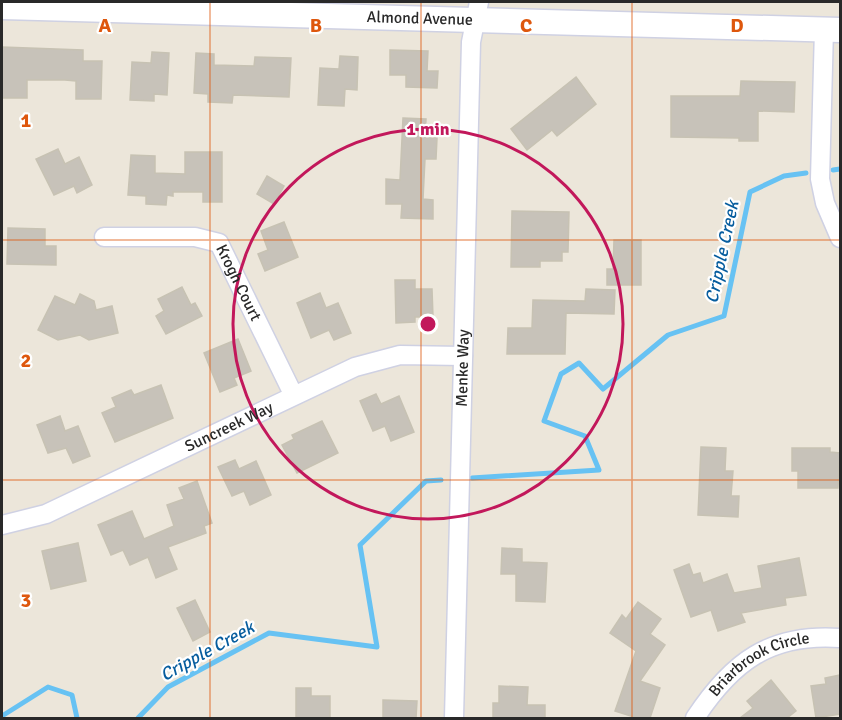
<svg xmlns="http://www.w3.org/2000/svg" width="842" height="720" font-family="Signika,sans-serif">
<rect width="100%" height="100%" fill="#ece6da"/>
<g fill="none" stroke-linecap="round" stroke-linejoin="round">
<g stroke="#67c2f3" stroke-width="5">
<polyline points="833,170 840,169"/>
<polyline points="472,478 599,470 585,436 544,421 561,374 579,363 603,389 668,335 724,316 750,192 784,176 806,173"/>
<polyline points="2,716 48,687 72,695 77,718"/>
<polyline points="138,718 168,687 269,633 377,647 360,545 426,481 441,480"/>
</g>
</g>
<g fill="#c7c2b9" stroke="#c7c2b3" stroke-width="1.5">
<polygon points="2,47 83,50 83,61 102,61 101,99 76,99 76,81 65,80 27,80 27,98 2,98"/>
<polygon points="390,50 428,51 427,71 438,71 437,88 406,87 406,75 390,75"/>
<polygon points="152,52 169,53 167,95 154,94 154,101 130,100 132,62 151,63"/>
<polygon points="196,53 214,54 214,65 254,66 255,57 291,58 289,97 233,95 232,103 208,102 208,94 194,93"/>
<polygon points="340,56 358,57 357,90 345,89 344,106 318,105 320,68 339,69"/>
<polygon points="576,77 596,104 557,136 552,130 527,150 511,129"/>
<polygon points="741,81 795,82 794,112 758,111 758,141 739,141 739,138 671,137 671,96 740,96"/>
<polygon points="403,118 426,119 425,138 437,138 436,159 425,159 423,199 433,200 433,219 401,218 402,204 386,204 386,179 400,180"/>
<polygon points="58,149 65,164 79,157 92,185 77,193 74,186 54,195 36,159"/>
<polygon points="185,152 222,152 222,202 203,202 203,192 173,192 173,196 167,195 166,205 146,204 146,196 128,195 131,155 155,156 155,173 185,174"/>
<polygon points="267,176 284,186 274,204 257,194"/>
<polygon points="512,211 569,212 568,252 562,252 562,261 540,261 540,267 511,267"/>
<polygon points="284,222 298,257 265,271 258,254 268,250 261,231"/>
<polygon points="8,228 45,229 45,246 56,246 56,265 7,264"/>
<polygon points="614,240 641,240 641,285 607,285 607,269 613,269"/>
<polygon points="395,280 415,280 415,289 432,289 433,317 415,317 415,322 396,323"/>
<polygon points="182,287 191,305 195,303 202,316 166,334 156,316 164,311 158,299"/>
<polygon points="586,289 615,290 614,314 566,313 565,354 507,354 508,328 532,328 533,300 585,301"/>
<polygon points="320,293 326,308 338,303 351,333 334,340 329,330 311,338 297,303"/>
<polygon points="80,294 94,301 96,310 112,306 118,333 89,340 80,335 58,340 38,330 55,296 75,305"/>
<polygon points="238,339 251,371 234,378 237,385 220,392 204,353"/>
<polygon points="161,385 173,418 115,442 102,413 116,407 112,398 131,390 134,395"/>
<polygon points="376,394 381,404 399,396 414,432 391,441 385,426 373,431 360,401"/>
<polygon points="60,416 65,431 78,426 90,456 73,463 66,448 48,453 37,425"/>
<polygon points="322,421 338,453 297,473 282,445 294,439 292,435"/>
<polygon points="701,447 726,448 725,471 733,471 731,496 739,496 738,517 698,515"/>
<polygon points="792,448 830,448 830,452 840,453 838,488 798,488 798,471 792,471"/>
<polygon points="235,460 239,469 256,461 271,495 250,505 244,491 232,496 218,467"/>
<polygon points="197,481 212,523 204,526 206,533 168,547 177,569 156,578 148,557 130,565 123,550 111,555 98,525 132,511 144,539 174,526 167,505 184,499 179,488"/>
<polygon points="78,543 86,581 51,589 42,551"/>
<polygon points="502,548 522,549 522,562 547,563 545,602 516,601 516,574 501,574"/>
<polygon points="799,558 806,595 785,598 786,605 741,613 745,622 718,631 711,610 691,617 674,570 689,564 693,575 700,573 703,583 727,574 734,593 762,588 758,566"/>
<polygon points="195,600 210,632 193,641 177,608"/>
<polygon points="638,602 661,619 650,634 665,645 640,681 660,688 650,718 637,718 615,711 636,651 610,633 622,615 626,619"/>
<polygon points="840,675 840,714 816,718 811,686 826,684 825,678"/>
<polygon points="771,680 796,711 787,718 740,718 753,708 747,701"/>
<polygon points="499,686 528,687 527,705 545,705 545,718 493,718 493,703 499,703"/>
<polygon points="296,688 311,688 311,696 330,696 330,718 296,718"/>
<polygon points="383,700 417,701 416,718 383,718"/>
</g>
<g fill="none" stroke-linecap="round" stroke-linejoin="round">
<g stroke="#cfd1e3" stroke-width="21">
<g id="minor">
<polyline points="824,29 820,179 825,203 840,238"/>
<path id="s1" d="M104,237H195L219,243L293,394"/>
<path id="s2" d="M2,525L46,514L355,367L400,355L463,356"/>
<path id="s3" d="M454,718L471,42L479,2"/>
<path id="s4" d="M695,718C732,662 770,633 840,638"/>
</g>
</g>
<g stroke="#cfd1e3" stroke-width="27">
<g id="tertiary">
<path id="s5" d="M2,7L840,30"/>
</g>
</g>
<use href="#minor" stroke="#fff" stroke-width="18"/>
<use href="#tertiary" stroke="#fff" stroke-width="24"/>
</g>
<path fill="none" stroke="#de570d" stroke-width="1.5" stroke-opacity="0.55" d="M210,2V718M421,2V718M632,2V718M2,240H840M2,480H840"/>
<circle fill="none" stroke="#c2185b" stroke-width="3" cx="428" cy="324" r="195"/>
<g text-anchor="middle" dominant-baseline="central" stroke-width="4.5" stroke-linejoin="round" paint-order="stroke">
<g font-size="16" fill="#292929" stroke="#fff">
<text stroke="none"><textPath href="#s5" startOffset="418">Almond Avenue</textPath></text>
<text stroke="none"><textPath href="#s1" startOffset="160">Krogh Court</textPath></text>
<text stroke="none"><textPath href="#s3" startOffset="350">Menke Way</textPath></text>
<text stroke="none"><textPath href="#s2" startOffset="248">Suncreek Way</textPath></text>
<text stroke="none"><textPath href="#s4" startOffset="87">Briarbrook Circle</textPath></text>
</g>
<g font-size="18" font-style="italic" fill="#075d9e" stroke="#fff">
<text transform="translate(722 252) rotate(-78)">Cripple Creek</text>
<text transform="translate(207 651) rotate(-29)">Cripple Creek</text>
</g>
</g>
<g font-size="20" text-anchor="middle" font-weight="bold" fill="#de570d" stroke="#fff" stroke-width="4.5" stroke-linejoin="round" paint-order="stroke">
<text x="105" y="32">A</text>
<text x="316" y="32">B</text>
<text x="526" y="32">C</text>
<text x="737" y="32">D</text>
<text x="26" y="127">1</text>
<text x="26" y="367">2</text>
<text x="26" y="607">3</text>
</g>
<circle cx="428" cy="324" r="9" fill="#c2185b" stroke="#fff" stroke-width="3"/>
<g font-size="18" text-anchor="middle" font-weight="bold" fill="#c2185b" stroke="#fff" stroke-width="4.5" stroke-linejoin="round" paint-order="stroke">
<text x="428" y="135">1 min</text>
</g>
<rect width="842" height="720" fill="none" stroke="#292929" stroke-width="6"/>
</svg>
